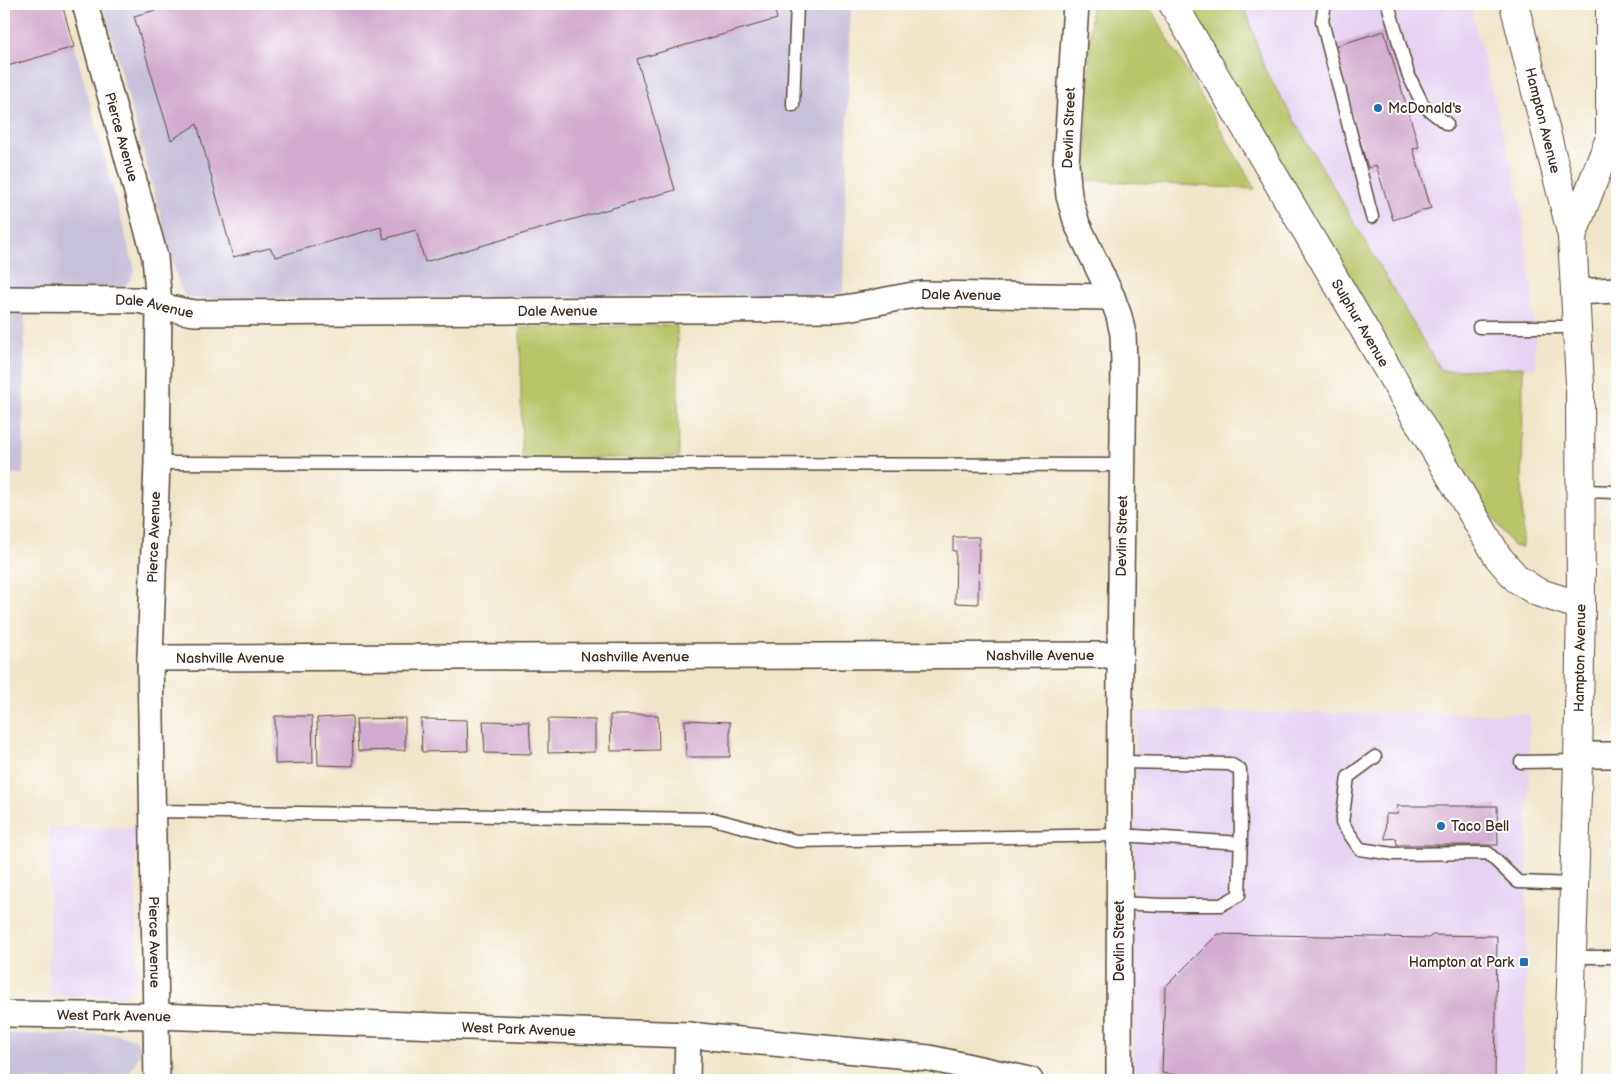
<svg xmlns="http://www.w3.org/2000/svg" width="1621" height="1084" font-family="'Balsamiq Sans',sans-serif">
<rect width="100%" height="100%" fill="#fff"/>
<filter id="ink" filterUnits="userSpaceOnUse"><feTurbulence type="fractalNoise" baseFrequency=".02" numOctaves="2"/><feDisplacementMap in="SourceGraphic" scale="10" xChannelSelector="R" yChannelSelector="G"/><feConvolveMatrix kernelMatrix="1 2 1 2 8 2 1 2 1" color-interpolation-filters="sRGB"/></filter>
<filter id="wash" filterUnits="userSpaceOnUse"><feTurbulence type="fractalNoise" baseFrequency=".0096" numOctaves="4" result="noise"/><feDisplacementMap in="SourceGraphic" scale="20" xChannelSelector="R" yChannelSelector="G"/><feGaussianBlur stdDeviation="1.12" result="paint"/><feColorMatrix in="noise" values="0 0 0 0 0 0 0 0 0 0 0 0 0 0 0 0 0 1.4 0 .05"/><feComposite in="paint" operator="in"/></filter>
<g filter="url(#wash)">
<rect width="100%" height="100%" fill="#f0e5c9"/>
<g fill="#e5d3f1">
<polygon points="1244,4 1470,4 1520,199 1532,289 1536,367 1441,371 1265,70"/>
<polygon points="1136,712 1530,714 1524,1080 1135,1080 1132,1073"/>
<polygon points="49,827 135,828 137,977 134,988 126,995 116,997 49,997"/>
</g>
<g fill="#c7c0d9">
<polygon points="4,4 63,4 135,270 131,279 124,286 115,289 4,290"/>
<polygon points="103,4 851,4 843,295 194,299 185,296 179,285"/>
<polygon points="4,312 25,312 23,474 4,474"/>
<polygon points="4,1034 116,1034 135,1039 142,1050 126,1080 4,1080"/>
</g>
<g fill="#b7c567" stroke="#797842">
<polygon points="1091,4 1148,4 1255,189 1086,180"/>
<polygon points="1188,4 1244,4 1265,70 1441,371 1523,367 1522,547 1513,546 1491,515 1426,410"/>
<polygon points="677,325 679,457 522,459 520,328"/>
</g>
<g id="blocks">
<g fill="#d1abcd">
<polygon points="4,4 62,4 74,47 4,67"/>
<polygon points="162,4 773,4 777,19 637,59 675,190 425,262 416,230 384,239 381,227 276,257 270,248 233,257 197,124 171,140 134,16 163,8"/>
<polygon points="1384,31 1419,147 1413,149 1431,208 1393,220 1376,165 1368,168 1332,47"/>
<polygon points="953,537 979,537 978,604 955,603 956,551 953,551"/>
<polygon points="610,715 658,715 659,750 611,751"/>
<polygon points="275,716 312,716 313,763 275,764"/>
<polygon points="352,716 353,766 318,765 317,718"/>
<polygon points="405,718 405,750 358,751 356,719"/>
<polygon points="421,719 467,720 468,751 422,752"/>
<polygon points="548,719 595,720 595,752 548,753"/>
<polygon points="685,720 730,722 730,757 686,757"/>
<polygon points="483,721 529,722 531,754 485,753"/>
<polygon points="1397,806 1497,806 1498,845 1397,845 1396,838 1385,839 1386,814 1398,814"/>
<polygon points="1218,934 1429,938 1432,935 1497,936 1495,1080 1206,1080 1162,1073 1165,987"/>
</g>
</g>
</g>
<g filter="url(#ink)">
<use href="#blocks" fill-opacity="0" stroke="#564638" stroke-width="1"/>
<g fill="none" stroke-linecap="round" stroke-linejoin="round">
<g stroke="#564638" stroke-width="15">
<g id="lane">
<polyline points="1325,4 1322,21 1372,217"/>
<polyline points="1388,4 1408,74 1423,105 1447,124"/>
<polyline points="793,105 797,4"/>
<polyline points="1479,327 1577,327"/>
<polyline points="157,463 1123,465"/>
<polyline points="1581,491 1617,492"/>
<polyline points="1375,757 1348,777 1342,823 1360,849 1393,854 1488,853 1518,882 1575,884"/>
<polyline points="1521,762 1578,761"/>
<polyline points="153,811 713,819 796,841 1120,835 1241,843"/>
<polyline points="1119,903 1162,905 1221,905 1239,895 1241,835 1240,770 1230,764 1120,762"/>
<polyline points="1573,957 1617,957"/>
</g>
</g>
<g stroke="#564638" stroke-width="28">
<g id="street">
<path id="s1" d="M85,4L155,257L159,304L157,463L150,658L157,1080"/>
<polyline points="1076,4 1066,164 1069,196 1077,224 1112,297 1119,316 1123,334 1124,363 1120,655 1119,1080"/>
<polyline points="1575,292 1617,290"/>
<path id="s2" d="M4,299L138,300C157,304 176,311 195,313L837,309C866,306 894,297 923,294L1112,297"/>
<path id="s3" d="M150,658L1120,655"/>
<polyline points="1578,755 1617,755"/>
<path id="s4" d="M4,1014L156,1016L688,1035L929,1058L1030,1080"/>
<polyline points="687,1080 688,1035"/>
</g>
</g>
<g stroke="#564638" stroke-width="30">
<g id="secondary">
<path id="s5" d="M1173,4L1498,557L1517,579L1537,592L1581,606"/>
<polyline points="1572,236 1610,138 1610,4"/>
</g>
</g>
<g stroke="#564638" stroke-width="30">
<g id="primary">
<path id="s6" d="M1514,4L1572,236L1580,384L1581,606L1578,761L1568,1080"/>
</g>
</g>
<use href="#lane" stroke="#fff" stroke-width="12"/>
<use href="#street" stroke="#fff" stroke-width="25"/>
<use href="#secondary" stroke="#fff" stroke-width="28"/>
<use href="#primary" stroke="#fff" stroke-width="28"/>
</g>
</g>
<g fill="#1f6fb2" stroke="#fff" stroke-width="2">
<circle cx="1378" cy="108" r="5"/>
<circle cx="1441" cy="826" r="5"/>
<rect x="1519" y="957" width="10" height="10" rx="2.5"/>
</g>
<g text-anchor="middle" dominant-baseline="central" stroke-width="4" stroke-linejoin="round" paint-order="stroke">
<g font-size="14" fill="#3b2a1e" stroke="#fff" text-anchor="start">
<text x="1388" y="108">McDonald's</text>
<text x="1451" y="826">Taco Bell</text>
<text x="1514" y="962" text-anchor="end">Hampton at Park</text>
</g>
<g font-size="14" fill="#3b2a1e" stroke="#fff">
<text stroke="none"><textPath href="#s6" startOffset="120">Hampton Avenue</textPath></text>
<text transform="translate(1069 128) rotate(-88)">Devlin Street</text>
<text stroke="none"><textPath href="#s1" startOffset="138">Pierce Avenue</textPath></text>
<text stroke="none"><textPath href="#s2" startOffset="960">Dale Avenue</textPath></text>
<text stroke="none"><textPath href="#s2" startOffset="151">Dale Avenue</textPath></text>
<text stroke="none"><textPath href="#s2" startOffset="555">Dale Avenue</textPath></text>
<text stroke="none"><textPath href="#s5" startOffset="370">Sulphur Avenue</textPath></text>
<text transform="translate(1122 536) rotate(-89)">Devlin Street</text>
<text transform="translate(154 537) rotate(-88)">Pierce Avenue</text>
<text stroke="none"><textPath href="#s3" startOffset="890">Nashville Avenue</textPath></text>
<text stroke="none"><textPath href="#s3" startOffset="485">Nashville Avenue</textPath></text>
<text stroke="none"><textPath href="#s3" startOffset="80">Nashville Avenue</textPath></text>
<text transform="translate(1580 658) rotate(-89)">Hampton Avenue</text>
<text transform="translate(1119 941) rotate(-90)">Devlin Street</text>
<text stroke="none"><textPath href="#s1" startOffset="948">Pierce Avenue</textPath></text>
<text stroke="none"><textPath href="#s4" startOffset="110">West Park Avenue</textPath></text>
<text stroke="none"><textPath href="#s4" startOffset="515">West Park Avenue</textPath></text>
</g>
</g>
<rect width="1621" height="1084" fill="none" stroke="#fff" stroke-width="20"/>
</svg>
